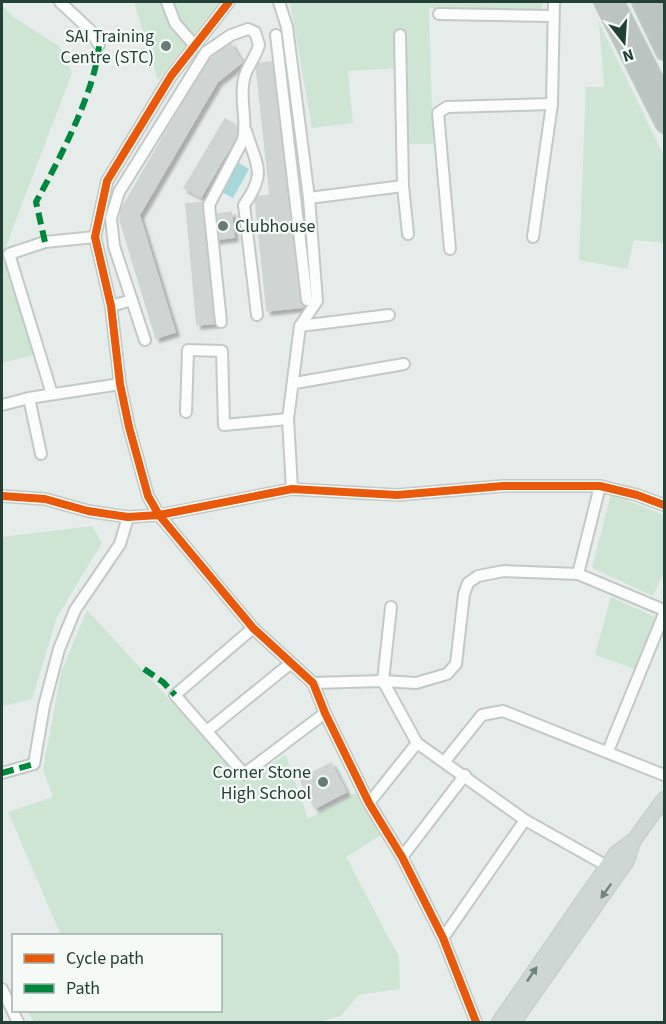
<svg xmlns="http://www.w3.org/2000/svg" width="666" height="1024" font-family="'Source Sans 3',sans-serif">
<defs>
<filter id="shadow"><feDropShadow dx="4" dy="4" stdDeviation="1.5" flood-color="#0004"/></filter>
</defs>
<rect width="100%" height="100%" fill="#e6ece9"/>
<g fill="#cfe5d4">
<polygon points="134,2 220,2 158,80"/>
<polygon points="290,2 543,2 541,13 429,8 433,144 407,144 405,68 348,71 353,123 312,128"/>
<polygon points="2,5 13,17 59,46 72,73 3,254 34,355 2,363"/>
<polygon points="599,22 664,156 664,243 634,240 627,269 579,260 586,87 604,87"/>
<polygon points="611,494 664,515 664,572 653,596 592,568"/>
<polygon points="92,526 102,543 57,617 32,699 4,706 2,701 2,537"/>
<polygon points="611,597 655,617 635,669 595,655"/>
<polygon points="87,610 243,779 286,755 308,819 356,793 381,835 346,857 399,957 400,989 358,995 341,1016 318,1022 34,1022 28,1011 220,1010 220,936 61,935 8,812 53,797 43,770 61,672"/>
</g>
<polygon fill="#a7d7da" points="234,160 249,169 233,198 218,190"/>
<g fill="#ced5d2" stroke="#cfd5d2" stroke-width="1.5" filter="url(#shadow)">
<polygon points="230,43 242,62 217,82 139,215 175,332 156,338 120,220 121,210 205,64"/>
<polygon points="277,61 303,307 267,311 255,197 270,195 256,64"/>
<polygon points="225,119 241,128 201,197 184,188"/>
<polygon points="205,202 216,323 197,325 186,204"/>
<polygon points="231,212 234,237 214,240 212,215"/>
<polygon points="227,218 228,229 219,230 217,220"/>
<polygon points="331,763 346,792 315,808 300,779"/>
</g>
<g fill="none" stroke-linecap="round" stroke-linejoin="round">
<g stroke="#c3c9c6" stroke-width="14">
<g id="minor">
<polyline points="60,2 91,31 99,45"/>
<polyline points="167,2 175,23 195,46"/>
<polyline points="229,2 171,76 107,181 95,237 111,306 120,384 129,427 148,496 159,515 253,628 313,683 325,713 369,803 402,857 443,938 476,1022"/>
<polyline points="279,2 287,27 309,198 317,301 300,326 288,419 292,489"/>
<polyline points="439,14 553,16"/>
<polyline points="276,35 307,300"/>
<polyline points="400,35 403,186 408,234"/>
<path d="M246,131C257,167 267,172 244,205L257,315"/>
<polyline points="309,198 403,186"/>
<polyline points="533,237 552,104 554,2"/>
<polyline points="450,249 438,113 447,107 552,104"/>
<polyline points="111,306 132,300"/>
<polyline points="300,326 389,315"/>
<path d="M145,340L114,246L111,218L119,192L206,52L231,35L248,29L255,32L259,45C256,57 246,68 244,79C239,100 248,120 243,140L209,205L221,322"/>
<polyline points="295,383 404,364"/>
<polyline points="52,394 9,254 45,242 95,237"/>
<polyline points="29,398 41,454"/>
<polyline points="2,405 29,398 120,384"/>
<polyline points="186,412 188,350 222,351 224,425 288,419"/>
<polyline points="2,496 45,499 88,511 128,517 159,515 292,489 397,495 503,486 600,486 637,495 664,505"/>
<polyline points="578,574 600,486"/>
<polyline points="391,607 383,681 416,683 447,674 456,664 464,594 468,583 478,576 504,571 578,574 664,610"/>
<polyline points="253,628 175,695 244,774 325,713"/>
<polyline points="313,683 383,681 417,743 525,820 607,866"/>
<polyline points="207,731 291,663"/>
<polyline points="608,751 664,614"/>
<polyline points="445,761 482,715 503,711 664,775"/>
<polyline points="2,773 34,764 44,706 59,649 75,610 120,544 128,517"/>
<polyline points="369,803 417,743"/>
<polyline points="402,857 465,775"/>
<polyline points="443,938 525,820"/>
<polyline points="2,989 18,1022"/>
</g>
</g>
<g stroke="#c2cac7" stroke-width="16">
<g id="major">
<polyline points="499,1022 616,853 634,840 664,799"/>
<polyline points="514,1022 627,861 634,840"/>
</g>
</g>
<g stroke="#c2cac7" stroke-width="18">
<g id="highway">
<polyline points="602,2 664,125"/>
<polyline points="616,2 664,96"/>
<polyline points="640,2 664,52"/>
<polyline points="652,2 664,21"/>
</g>
</g>
<use href="#minor" stroke="#fbfcfc" stroke-width="10"/>
<use href="#major" stroke="#cfd7d4" stroke-width="14"/>
<use href="#highway" stroke="#bbc4c1" stroke-width="15"/>
<g stroke="#00873e" stroke-width="6" stroke-dasharray="12 6" stroke-linecap="butt">
<path d="M45,242L36,202C58,162 96,90 99,45"/>
<polyline points="144,669 163,682 175,695"/>
<polyline points="2,773 34,764"/>
</g>
<g stroke="#f5faf7" stroke-width="11">
<g id="cycleway">
<polyline points="229,2 171,76 107,181 95,237 111,306 120,384 129,427 148,496 159,515 253,628 313,683 325,713 369,803 402,857 443,938 476,1022"/>
<polyline points="2,496 45,499 88,511 128,517 159,515 292,489 397,495 503,486 600,486 637,495 664,505"/>
</g>
</g>
<use href="#cycleway" stroke="#e8590c" stroke-width="8"/>
</g>
<defs><path id="oneway-solid" d="M-6-.8H1V-3.2L6.5 0L1 3.2V.8H-6Z" transform="scale(1.5)"/></defs>
<g fill="#70847d">
<use href="#oneway-solid" transform="translate(606 891) rotate(125)"/>
<use href="#oneway-solid" transform="translate(532 974) rotate(-56)"/>
</g>
<g fill="#677c75" stroke="#f5faf7" stroke-width="2">
<circle cx="166" cy="46" r="6"/>
<circle cx="223" cy="226" r="6"/>
<circle cx="323" cy="782" r="6"/>
</g>
<g text-anchor="middle" dominant-baseline="central" stroke-width="4.5" stroke-linejoin="round" paint-order="stroke">
<g font-size="18" fill="#234036" stroke="#f5faf7" text-anchor="end">
<text x="154" y="36">SAI Training<tspan x="154" dy="21">Centre (STC)</tspan></text>
<text x="235" y="226" text-anchor="start">Clubhouse</text>
<text x="311" y="772">Corner Stone<tspan x="311" dy="21">High School</tspan></text>
</g>
</g>
<rect width="666" height="1024" fill="none" stroke="#234036" stroke-width="6"/>
<rect x="12" y="934" width="210" height="78" fill="#f5faf7" stroke="#a1b0aa" stroke-width="1.5"/>
<rect x="24" y="954" width="30" height="9" fill="#e8590c" stroke="#a1b0aa" stroke-width="1.5"/>
<text x="66" y="964" font-size="18" fill="#234036">Cycle path</text>
<rect x="24" y="984" width="30" height="9" fill="#00873e" stroke="#a1b0aa" stroke-width="1.5"/>
<text x="66" y="994" font-size="18" fill="#234036">Path</text>
<g transform="translate(624 42) rotate(163)" stroke="#f5faf7" stroke-width="4.5" paint-order="stroke">
<path d="M0-4.5L10 22L0 15L-10 22Z" fill="#234036"/>
<text y="-9" font-size="16" font-weight="bold" text-anchor="middle" fill="#234036">N</text>
</g>
</svg>
